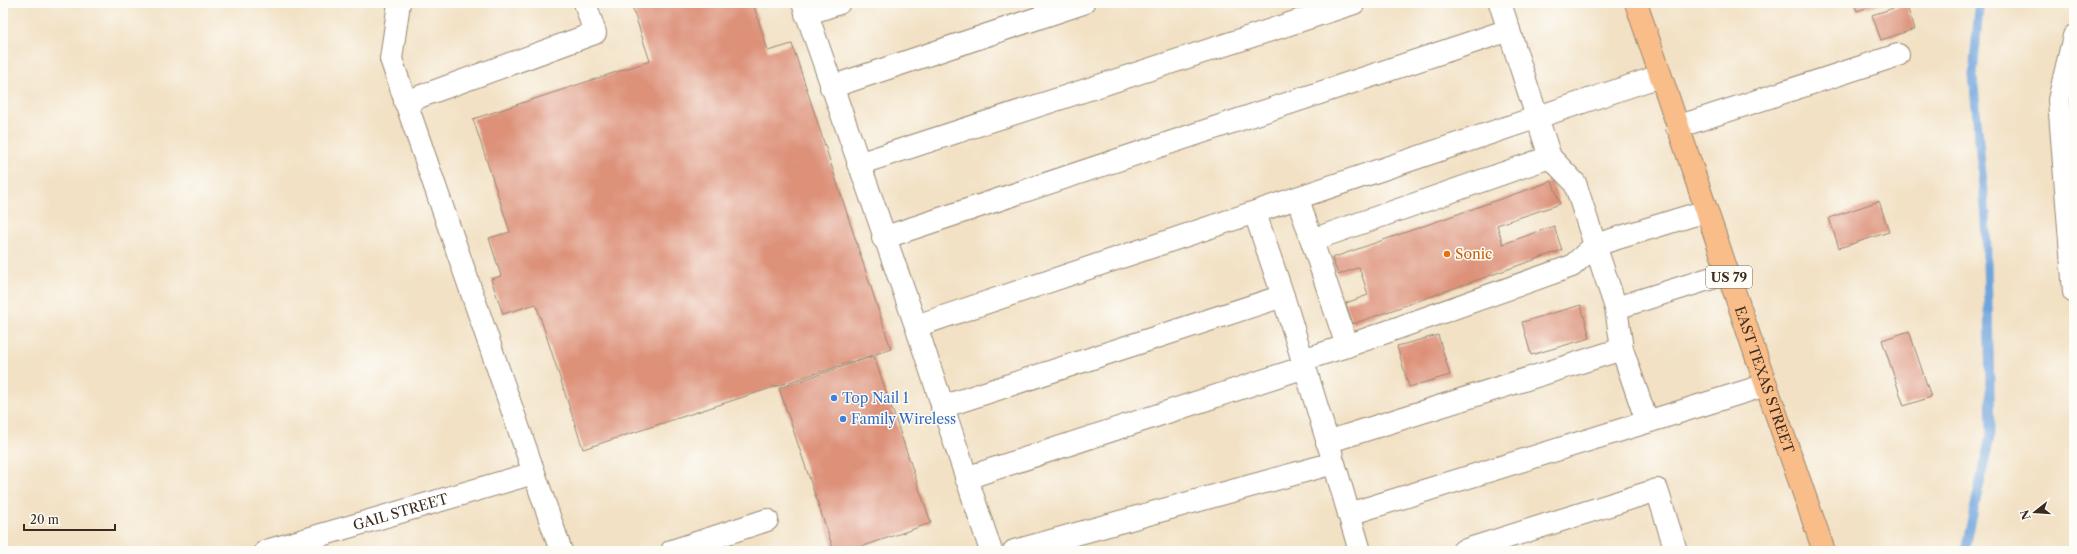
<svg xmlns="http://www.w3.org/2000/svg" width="2077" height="554" font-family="'Libre Caslon Text',serif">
<rect width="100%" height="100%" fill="#fdfcf7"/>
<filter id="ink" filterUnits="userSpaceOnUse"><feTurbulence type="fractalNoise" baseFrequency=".025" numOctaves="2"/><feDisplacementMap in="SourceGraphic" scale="8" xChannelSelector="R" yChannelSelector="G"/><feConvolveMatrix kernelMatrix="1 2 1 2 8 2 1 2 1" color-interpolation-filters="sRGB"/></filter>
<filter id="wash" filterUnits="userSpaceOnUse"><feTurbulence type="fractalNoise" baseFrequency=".012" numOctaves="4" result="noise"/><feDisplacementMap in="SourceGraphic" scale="16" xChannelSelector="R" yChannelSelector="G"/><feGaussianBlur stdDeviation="0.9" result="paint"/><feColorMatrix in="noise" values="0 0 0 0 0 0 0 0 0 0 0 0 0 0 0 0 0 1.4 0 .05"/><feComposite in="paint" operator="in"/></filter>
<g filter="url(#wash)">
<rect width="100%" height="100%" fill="#f2e1c4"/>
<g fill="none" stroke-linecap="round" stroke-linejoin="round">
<polyline stroke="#70a4dc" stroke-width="9" points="1965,551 1991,432 1986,218 1973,75 1979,8 1982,3"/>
</g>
<g id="blocks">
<g fill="#dd9179">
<polygon points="631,3 753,3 768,51 792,44 891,349 583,449 536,304 503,314 491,279 501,276 489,238 510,232 473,119 650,61"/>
<polygon points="1854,3 1882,3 1857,11"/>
<polygon points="1906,4 1915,29 1881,40 1872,15"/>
<polygon points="1552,181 1560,204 1497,225 1503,244 1554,226 1562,250 1353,324 1346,303 1368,295 1364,282 1359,267 1338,275 1332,258"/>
<polygon points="1879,201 1889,232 1839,248 1829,218"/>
<polygon points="1581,305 1590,338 1531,355 1522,322"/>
<polygon points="1909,331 1931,397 1904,406 1882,340"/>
<polygon points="1438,335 1450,375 1409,387 1397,346"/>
<polygon points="874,356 931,523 849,551 834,551 779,388"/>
</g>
</g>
</g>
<g filter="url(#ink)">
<use href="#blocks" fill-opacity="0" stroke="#968671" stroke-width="1"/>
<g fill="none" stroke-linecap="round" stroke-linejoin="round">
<g stroke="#968671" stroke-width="24">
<g id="minor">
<polyline points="399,3 391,59 561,551"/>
<polyline points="803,3 916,326 991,551"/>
<polyline points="1500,3 1550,157 1575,183 1595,245 1706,211"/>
<polyline points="806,14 839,3"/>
<polyline points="2074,36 2059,100 2074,292"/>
<polyline points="831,87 1083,3"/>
<polyline points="405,102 595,33 585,3"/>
<polyline points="1677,127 1898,55"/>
<polyline points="858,164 1354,3"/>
<polyline points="1298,199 1347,346 1302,360"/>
<polyline points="1255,213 1283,296 1332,456"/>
<polyline points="883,238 1509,30"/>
<polyline points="1312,240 1550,157"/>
<polyline points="1728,273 1616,308 1622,349 1647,422 1766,385"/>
<polyline points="916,326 1660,76"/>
<polyline points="1347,346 1572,266 1595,245 1616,308"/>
<polyline points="942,407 1283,296"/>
<polyline points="1327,442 1622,349"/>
<polyline points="966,478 1305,367"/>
<polyline points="1349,514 1647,422"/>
<path id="s1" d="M266,551L534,473"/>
<polyline points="672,551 767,520"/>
<polyline points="1014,551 1334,463 1360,551"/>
<polyline points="1463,551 1657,490 1676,551"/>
</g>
</g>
<g stroke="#968671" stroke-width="24">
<g id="major">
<path id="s2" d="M1636,3L1766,385L1824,551"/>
</g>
</g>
<use href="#minor" stroke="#fff" stroke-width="22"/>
<use href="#major" stroke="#f8bd89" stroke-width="22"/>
</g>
</g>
<circle fill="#e8710a" stroke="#fdfcf7" stroke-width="1.5" cx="1447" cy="254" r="4"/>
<g fill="#3f7fe0" stroke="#fdfcf7" stroke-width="1.5">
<circle cx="834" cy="398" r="4"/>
<circle cx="843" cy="419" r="4"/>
</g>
<g text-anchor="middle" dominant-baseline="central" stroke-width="3" stroke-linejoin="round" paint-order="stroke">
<rect fill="#fdfcf7" stroke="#75695f" stroke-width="1" x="1706" y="266" width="46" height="22" rx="3"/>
<g font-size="13" font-weight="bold" fill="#3b2a1e">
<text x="1729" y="277">US 79</text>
</g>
<g font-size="14" fill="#c56008" stroke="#fdfcf7" text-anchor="start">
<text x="1455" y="254">Sonic</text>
</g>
<g font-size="14" fill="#3b2a1e" stroke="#fdfcf7">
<text stroke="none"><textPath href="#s2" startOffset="398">EAST TEXAS STREET</textPath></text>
<text stroke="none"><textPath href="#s1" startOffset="140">GAIL STREET</textPath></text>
</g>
<g font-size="14" fill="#366cbe" stroke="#fdfcf7" text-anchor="start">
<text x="842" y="398">Top Nail 1</text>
<text x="851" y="419">Family Wireless</text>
</g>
</g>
<rect width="2077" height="554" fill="none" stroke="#fdfcf7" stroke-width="16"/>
<g transform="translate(2035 512) rotate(253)" stroke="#fdfcf7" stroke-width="3" paint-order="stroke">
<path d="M0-3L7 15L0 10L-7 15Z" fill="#3b2a1e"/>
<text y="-6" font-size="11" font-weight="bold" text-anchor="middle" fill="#3b2a1e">N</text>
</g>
<path d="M24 524v6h91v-6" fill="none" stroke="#3b2a1e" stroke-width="2"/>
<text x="30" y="524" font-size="12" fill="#3b2a1e" stroke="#fdfcf7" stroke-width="3" paint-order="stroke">20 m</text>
</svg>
